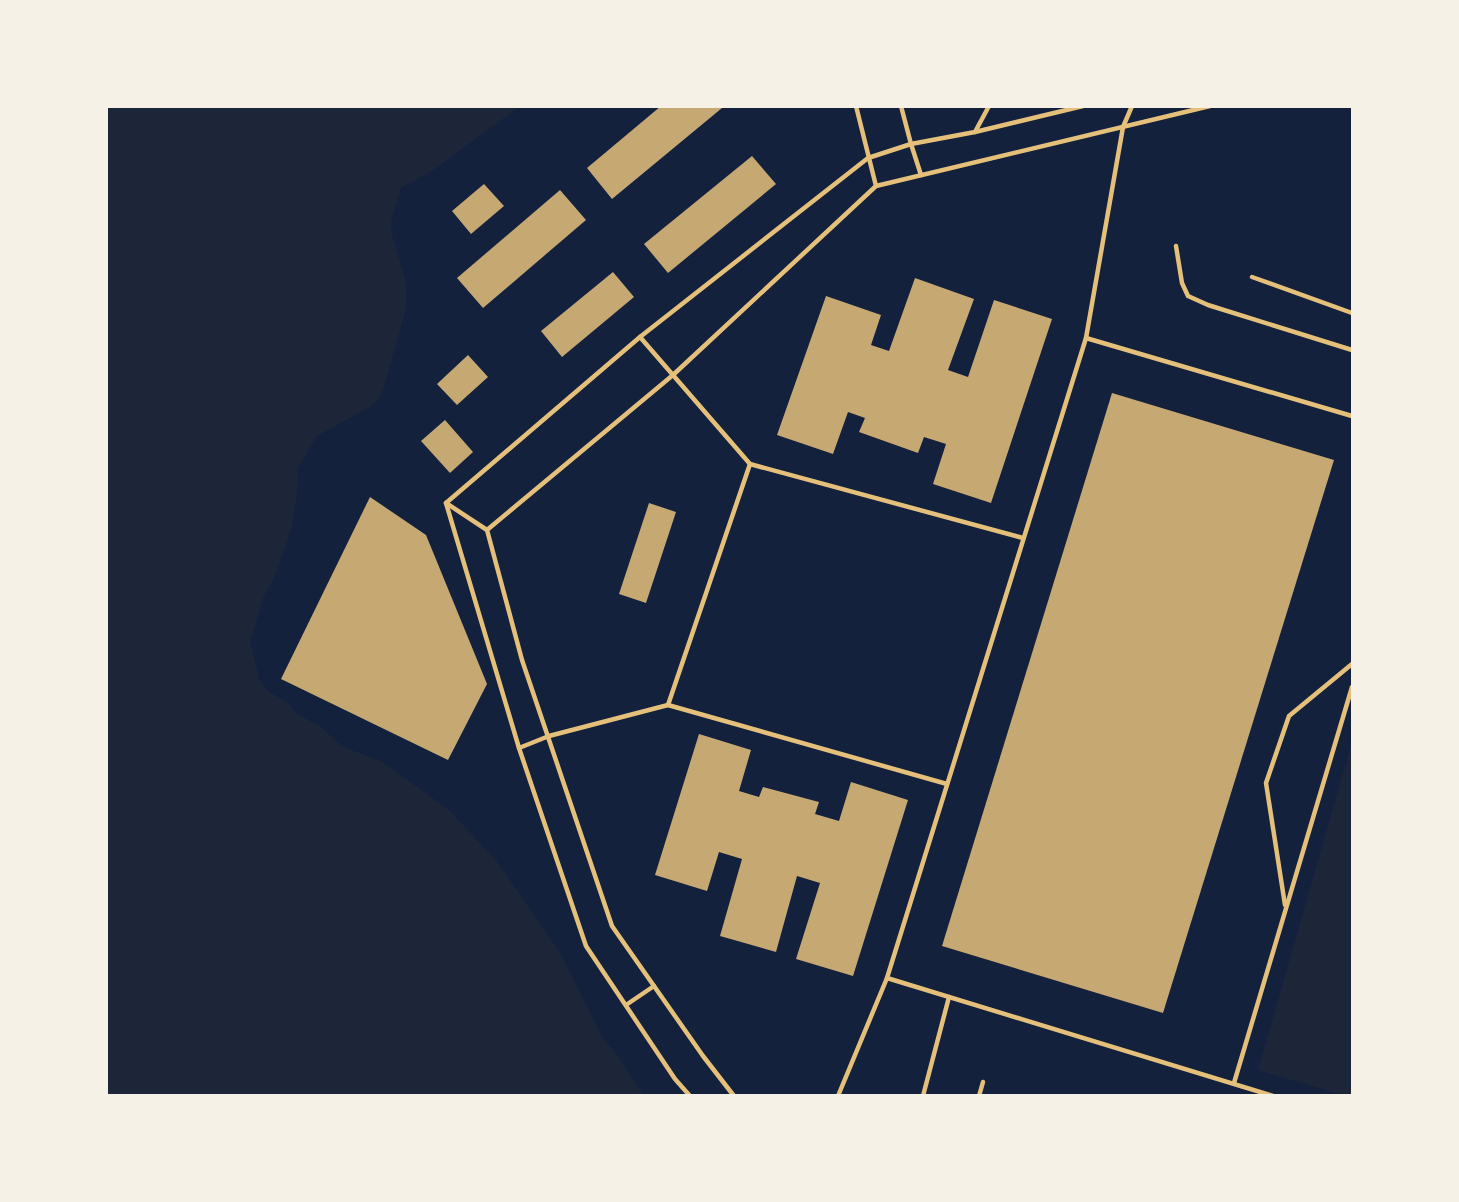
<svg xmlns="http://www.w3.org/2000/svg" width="1459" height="1202" font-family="Quicksand,sans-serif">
<rect width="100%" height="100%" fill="#14213d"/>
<g fill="#1d2539">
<polygon points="107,106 519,107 432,171 401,188 391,222 392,235 406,282 406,308 384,388 378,399 370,407 317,436 298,468 297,492 292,527 275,576 263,598 250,642 260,682 268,691 289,704 296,713 322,728 343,747 381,761 449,810 495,859 559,951 602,1037 617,1055 643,1095 107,1095"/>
<polygon points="1352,742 1352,1095 1346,1096 1258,1070"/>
</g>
<g fill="#c6a872">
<polygon points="661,106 721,106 722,108 612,199 587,168"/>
<polygon points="752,156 776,184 668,273 644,244"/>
<polygon points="484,184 504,206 471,234 452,211"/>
<polygon points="560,190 586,220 483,308 457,278"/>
<polygon points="613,272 634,297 562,357 541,331"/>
<polygon points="915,278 974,299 948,370 968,377 994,300 1052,319 991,503 933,484 946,444 924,437 918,453 859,432 865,418 848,412 833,454 777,435 826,296 881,315 871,345 889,351"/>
<polygon points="468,355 488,377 457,405 437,384"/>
<polygon points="1112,393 1334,460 1163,1013 942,946"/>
<polygon points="445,420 473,452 450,473 421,441"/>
<polygon points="370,497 426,535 487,684 448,760 281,679"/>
<polygon points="649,503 676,512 646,603 619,594"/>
<polygon points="699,734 751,750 739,791 759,797 763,787 819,802 815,814 839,821 851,782 908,800 853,976 796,959 820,883 797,876 776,952 720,936 742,859 719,852 707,891 655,875"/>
</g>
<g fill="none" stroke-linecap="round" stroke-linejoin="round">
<g stroke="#e5c07b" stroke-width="4.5">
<polyline points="856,106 876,186"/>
<polyline points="901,106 911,144 975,132 1083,106"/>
<polyline points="975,132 989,106"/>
<polyline points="1176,246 1182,283 1188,296 1208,305 1352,350"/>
<polyline points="1252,277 1352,313"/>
<polyline points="640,337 750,464"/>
<polyline points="1086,338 1123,127 1132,106"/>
<polyline points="446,503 487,530"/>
<polyline points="519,748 549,736 668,705"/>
<polyline points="947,784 668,705 750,464 1023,538"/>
<polyline points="1285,905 1266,783 1289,716 1352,664"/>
<polyline points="887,978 1086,338 1352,416"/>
<polyline points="626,1005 654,986"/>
<polyline points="1234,1083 1352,687"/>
<polyline points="690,1096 675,1079 586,946 519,748 446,503 640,337 868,158 911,144 921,175"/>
<polyline points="734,1096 703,1056 612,926 522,660 487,530 673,375 876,186 1210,106"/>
<polyline points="838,1096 887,978 1273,1096"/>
<polyline points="923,1096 949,997"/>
<polyline points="979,1096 983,1082"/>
</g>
</g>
<rect width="1459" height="1202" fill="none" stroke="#f6f1e7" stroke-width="216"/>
</svg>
